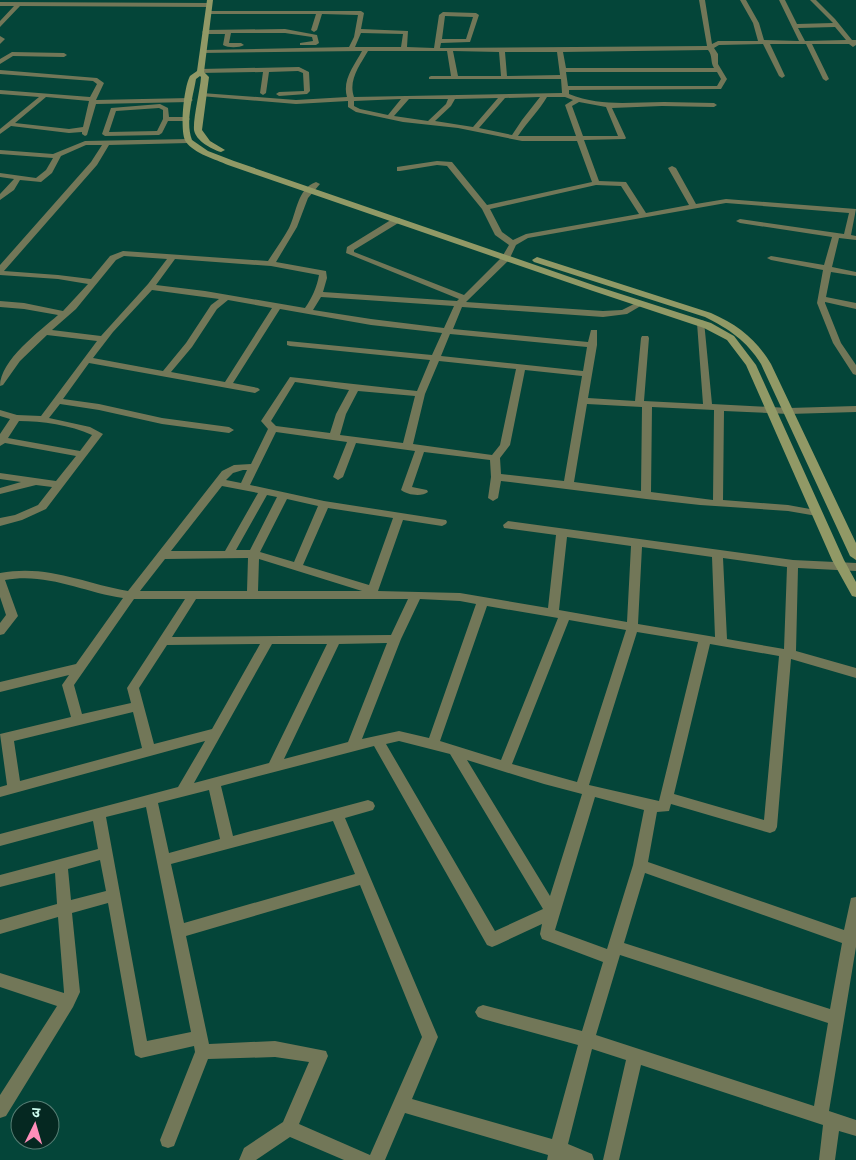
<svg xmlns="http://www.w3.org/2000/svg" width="856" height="1160" font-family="Ubuntu,'Noto Sans Devanagari',sans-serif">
<rect width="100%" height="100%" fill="#044539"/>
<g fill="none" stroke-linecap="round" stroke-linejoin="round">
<g fill="#727758" fill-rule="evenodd">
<path d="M699,0H705L712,44L718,41H758L753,23L740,0H746L759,23L764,40L799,41L779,0H785L797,24L833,23L810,0H816L835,19L852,40H856V45L853,47L849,44H812L829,79L826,81L823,79L806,44H770L785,76L782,78L779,76L763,44L719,45L714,48L718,54V64L727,79L721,89L569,90V94C601,107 631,102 664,102C681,102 697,103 714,103L717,105L714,107L662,106L612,108L626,138L625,139L584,140L599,181L626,182L646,213L689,205L668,168L672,166L676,168L696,204L726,199L856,209L851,235L856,236V240L839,238L832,267L856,272V276L831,272L826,297L856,303V309L825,302V303L841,343L856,365V375L853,374L833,343L817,303L823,270L771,260L767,258L771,256L824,265L832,237L740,223L736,221L740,219L844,234L849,213L726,203L528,238L516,245L509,260L466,302L603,311L622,310L640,301L644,304L627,314L603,317L462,307L453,329L588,342L591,330H597V345L588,398L635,401L641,338L642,336H648L649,338L644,401L703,404L697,323L701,320L704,321L712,404L789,408L856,406V412L789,414L724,411L723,500L788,505L821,511L822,513L821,515L817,516L788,511L700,505L646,499L501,481L498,498L493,501L488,498L491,477L490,460L424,452L412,487L427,490L428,492C422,497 407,495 401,490L415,451L356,443L343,477L338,480L333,477L347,442L276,432L250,485L324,501L446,520L447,522L446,524L442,526L403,520L378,591L460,593L548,608L556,535L504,528L503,525L508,521L793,560L856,563V571L798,568L796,651L856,668V678L791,659L777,827L775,831L770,833L671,804L669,811L657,812L648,862L844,930L851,898L856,897V947L829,1111L856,1120V1136L839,1131L835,1160H819L823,1125L641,1065L619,1160H603L626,1060L592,1049L568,1144L592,1154L594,1160H547L548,1155L405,1113L385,1160H344L290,1137L256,1160H239L244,1148L283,1122L309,1062L275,1057L208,1059L174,1146L168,1148L162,1146L160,1140L195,1052L194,1046L141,1058L135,1055L108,903L72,913L80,992L73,1007L6,1116L0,1118V1095L57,1006L0,987V973L64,993V992L58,917L0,934V920L57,904L55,873L0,887V875L98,849L93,821L0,846V834L178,787L205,741L0,797V787L7,785L0,734L71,717L62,685L69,675L0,692V682L76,664L123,598C83,592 46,572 5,580L18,616L4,634L0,635V623L6,615L0,597V573C47,564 83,583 128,591L222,471L234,465L251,464L268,429L261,421L290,377L417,391L430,360L290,346L287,345V341L432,355L442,333L371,325L280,309L233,383L258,388L260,390L255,393L89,363L63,399L99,404L162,418L229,427L234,430L229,433L162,424L99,410L60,404L49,418L90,427L103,434L46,509L22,520L0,526V518L15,515L38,505L52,487L36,485L0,494V488L21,482L0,479V473L56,481L76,456L5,443L0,446V434L10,419L0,416V410L17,415L41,416L97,341L47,335L20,361L3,385L0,386C0,360 40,331 58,315L24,309L0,307V301L24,303L63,311L88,284L58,279L0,275V265L91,162L102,145H86L61,156L52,173L41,182L20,180L14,190L0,200V194L14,179L0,177V173L36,178L46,170L53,158L0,154V150L53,154L85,141L189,139L193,141L189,143L109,145L97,165L4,271L58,275L91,279L110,256L123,251L268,261C275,250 283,239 289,228C297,212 297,189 316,182L320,184L308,198L297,227L276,262L326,271L327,278L323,292L457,301L459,299L346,253L347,247L394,218H400V222L354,250V252L464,295L502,257L509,245L495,235L482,209L447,166L437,165L400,171H397V167L437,161L452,162L487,205L592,182L577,141H522L458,128L403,122L356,112L348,107V101L296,104L200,96V94L202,93L296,100L347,97C342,80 354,66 362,51L201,53L200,52L203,50L349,47L354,37L358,15L322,14L317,30L314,32L311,30L316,14H208L206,11H361L364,13L361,29L408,31L407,47L434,48L439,15L443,12L476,13L479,15L470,42L441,43L440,48L707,46ZM445,16L473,17L466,39H442ZM835,27L846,40L805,41L798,28ZM361,33L403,34L401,47H355ZM708,50C713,56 710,62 714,68H566L563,52ZM368,51H447L451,76H431L429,77V79H561L562,93L354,97C348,80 360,65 368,51ZM453,51L499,52L501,76H458ZM505,52H557L560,75L507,76ZM566,72H717L721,79L717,86H568ZM540,97L522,120L512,135L479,128L505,98ZM547,97H565L573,100L565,105L576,136H518C527,122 539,111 547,97ZM498,98L473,127L435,121L451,106L455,99ZM401,99L388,115L360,109L354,106V101ZM409,99H448L446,104L428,121L394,116ZM579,102L606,107L618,136H583L572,106ZM596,185L621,186L639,214L526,234L513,240L502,232L490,209ZM124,256L167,259L148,284L101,336L52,330L76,309L116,260ZM175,259L271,266L319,275C317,287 312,298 305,308L205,291L156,285ZM152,290L219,299L211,305L186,343L163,371L93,358L113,332ZM321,297L454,306L444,328L371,319L313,310ZM228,300L272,308L225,382L171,372L192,347L217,309ZM450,334L587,347L583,371L441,356ZM439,361L516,369L500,445L492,455L413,444L425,394ZM525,370L582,376L564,481L501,474L500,458L510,445ZM295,382L349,390L336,414L330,433L276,426L271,421ZM358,391L415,396L403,443L340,435L346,414ZM587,404L642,407L641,491L574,482ZM652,407L714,410L713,500L651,492ZM19,421C42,421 70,425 92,435L80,451L8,438ZM243,470H247L241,483L226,480L233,473ZM222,486L258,493L225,551H171ZM267,495L277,497L250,550H236ZM287,499L318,506L294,562L260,552ZM328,508L393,518L369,585L303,565ZM567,537L631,546L627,622L559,610ZM642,547L712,557L715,637L638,624ZM248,558L247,591H140L165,559ZM723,558L787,567L784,649L727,639ZM259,559L362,591H258ZM134,599H185L127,688L131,703L82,714L74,685ZM196,599H408L391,635L172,637ZM420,599L460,601L476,604L429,738L399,731L362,739L401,639ZM487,606L558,618L501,760L440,741ZM569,620L626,630L577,782L512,764ZM637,632L698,642L659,801L589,785ZM387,643L348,742L284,759L339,644ZM260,644L212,729L154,744L139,688L167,645ZM272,644H327L269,763L194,783ZM710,644L779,656L764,820L674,794ZM133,712L142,748L20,781L14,741ZM399,741L450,754L543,909L495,931L386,744ZM374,746L487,945L492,947L497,945L542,924L540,934L542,939L603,962L582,1031L483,1005L478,1007L475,1012L478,1017L483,1019L578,1045L552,1139L412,1099L438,1037L345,818L373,810L375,806L373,802L368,800L233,836L221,786ZM467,760L544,784L582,794L550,896ZM209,790L220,839L169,853L158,803ZM595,797L644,810L633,865L607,949L555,930ZM146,807L191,1032L147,1041L106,817ZM333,821L355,874L184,923L171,864ZM100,860L106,891L71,900L68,869ZM645,873L842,943L830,1009L624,943ZM360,885L422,1037L370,1155L299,1124L328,1056L326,1051L275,1041L209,1044L186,936ZM620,955L828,1023L814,1106L596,1035Z"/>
<polygon points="0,2 209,3 212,5 209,7 20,6 0,27 0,21 14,6 0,6"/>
<path d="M285,29L317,35L319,43L316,45H300V43L313,41L312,37L285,33H231L229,43H241L244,45C239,48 228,48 223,45L225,34H205L202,32L205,30Z"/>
<polygon points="0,36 5,39 0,44"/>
<polygon points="12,52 64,53 67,55 64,57 13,56 0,64 0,59"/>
<polygon points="299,67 309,72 310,91 307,94 279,96 276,94 279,92 304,91 303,73 298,71 269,72 266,93 263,95 260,93 263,72 200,73 197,71 200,69"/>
<path d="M0,70L97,78L104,83L96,100L190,98L193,100L190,102L96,104L87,135L85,136L82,134V132L69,133L11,126L0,134V129L39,97L0,94V90L90,97L97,84L93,81L0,74ZM46,97L89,101L83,127L69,129L15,123Z"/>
<path d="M160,104L168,108L169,117H187L190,119L187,121H168L162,133L159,135L105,136L102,134L111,108ZM159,108L163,110V119L157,131L109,132L116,111Z"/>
</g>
<g fill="#919966" fill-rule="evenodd">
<path d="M207,0H213L204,72L209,77L202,130L210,141L225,150L221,152C211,149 196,141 194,130C193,118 200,91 201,77L200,76L196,79C193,97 185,122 192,140L208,151L234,161L596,286L711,323L734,336L756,365L844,560L856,582V597L852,596L832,560L746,365L727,340L704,328L590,290L228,165C215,159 195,154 186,142C179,133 184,86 190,76C192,74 195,73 197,71Z"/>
<path d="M537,257L711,313C738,325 756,339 771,364L856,543V560L850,556L761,364C747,341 729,329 705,317L534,262L532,260Z"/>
</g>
</g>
<g transform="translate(35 1125) rotate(5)"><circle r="24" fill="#052821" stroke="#557e74"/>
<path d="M0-4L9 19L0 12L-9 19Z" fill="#ff8eba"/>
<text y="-8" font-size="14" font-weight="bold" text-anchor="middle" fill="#cefef1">उ</text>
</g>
</svg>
